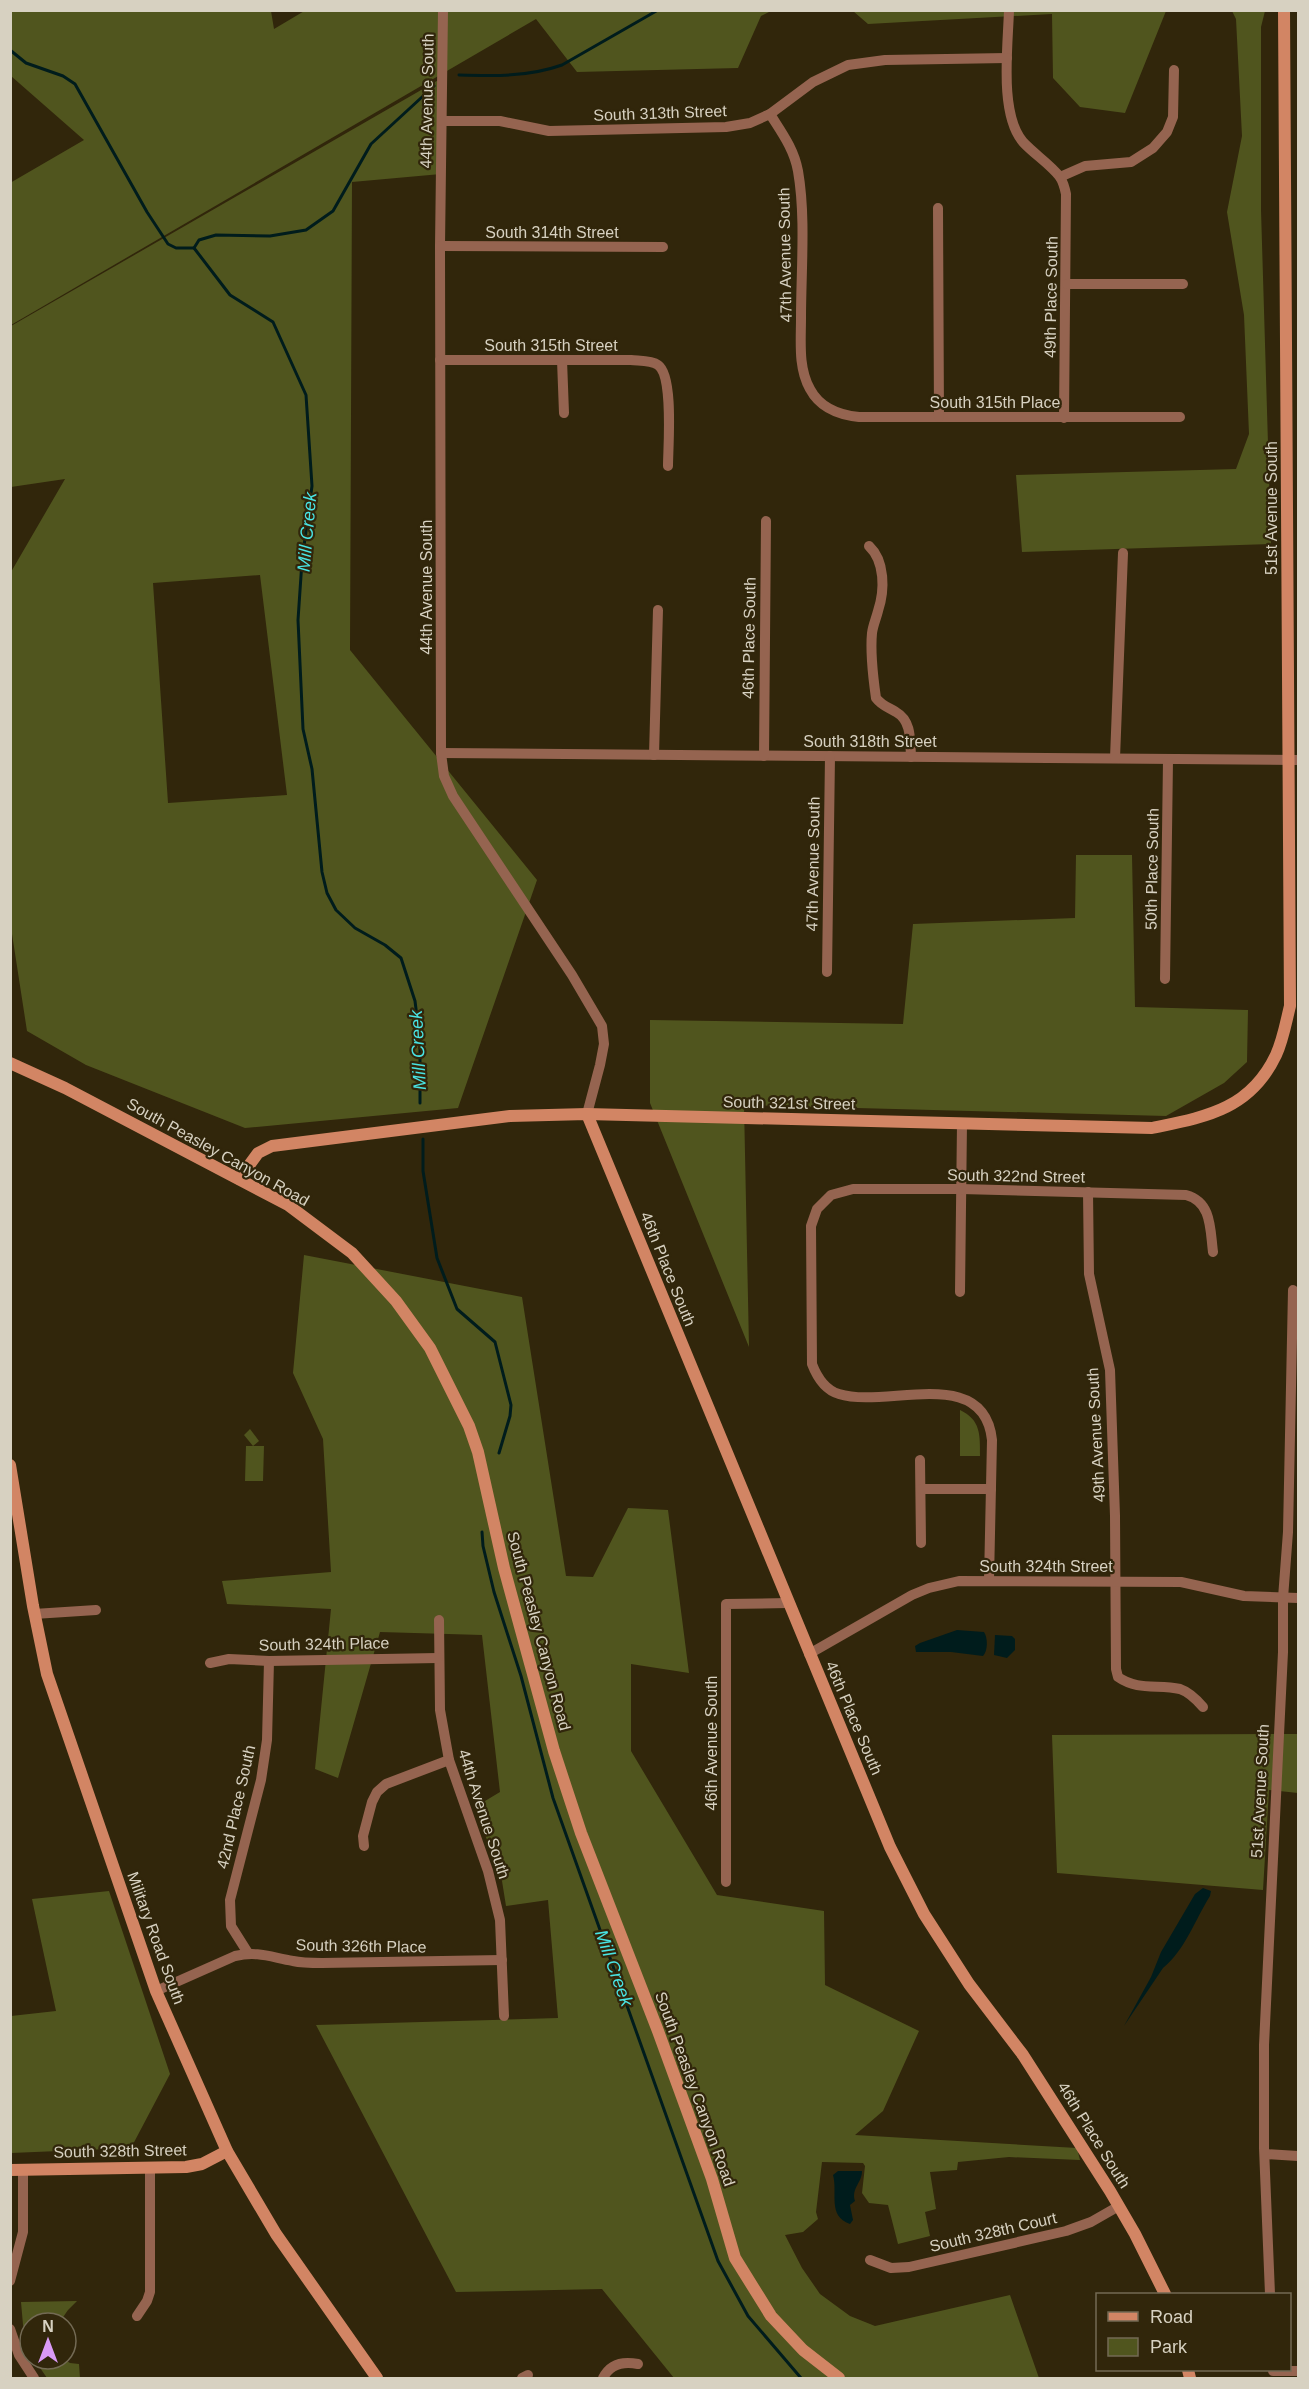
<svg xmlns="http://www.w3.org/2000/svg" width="1309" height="2389" font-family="Helvetica,sans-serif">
<rect width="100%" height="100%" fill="#31260b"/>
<g fill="#50551e" fill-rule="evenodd">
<polygon points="306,10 771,11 761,16 738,68 577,72 536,19 11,325 10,183 84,140 11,76 11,11 271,11 274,29"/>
<polygon points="853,11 1166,11 1125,113 1080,107 1053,78 1052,14 868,24"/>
<polygon points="1232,11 1265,11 1261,27 1261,210 1271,544 1022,552 1016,475 1236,469 1249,434 1244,315 1227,212 1242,136 1236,19"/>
<path d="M442,78L441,174L352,182L350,650L537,880L458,1108L245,1128L86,1065L27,1031L10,921L11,572L65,479L11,487V326ZM260,575L287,795L168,803L153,583Z"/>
<polygon points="1076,855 1132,855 1135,1007 1248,1010 1247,1062 1224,1083 1166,1116 744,1105 749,1347 650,1103 650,1020 903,1024 913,924 1075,918"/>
<polygon points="304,1255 522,1297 566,1576 593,1577 628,1508 668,1510 689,1673 631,1664 631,1751 717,1895 824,1911 825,1985 919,2031 883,2111 855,2135 1077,2148 1080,2160 1009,2157 958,2162 957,2170 930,2172 936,2209 925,2212 930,2236 898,2244 888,2205 869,2203 862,2193 865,2166 863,2163 822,2162 816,2212 818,2219 803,2232 785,2235 802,2268 820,2294 850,2316 875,2326 1010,2295 1039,2378 674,2378 602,2289 456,2292 316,2025 558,2018 548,1900 506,1906 502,1881 475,1807 500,1792 482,1635 380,1632 338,1778 315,1769 331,1609 227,1604 222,1581 331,1572 323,1439 293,1373"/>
<path d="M960,1410C981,1420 980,1435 980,1456H960Z"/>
<polygon points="250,1429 259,1441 253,1446 264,1446 263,1481 245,1481 246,1446 253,1446 244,1435"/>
<polygon points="1298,1734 1298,1793 1269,1790 1263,1890 1057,1873 1052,1735"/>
<polygon points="109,1891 170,2074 131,2148 11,2153 11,2016 56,2011 32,1899"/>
<polygon points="77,2301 68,2310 59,2323 30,2323 30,2350 23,2325 21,2302"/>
<polygon points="34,2359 63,2359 70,2363 79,2364 80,2378 47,2378"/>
</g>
<g fill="#001c1c">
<path d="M957,1630L984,1632C988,1638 988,1651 983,1656L951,1652H916L915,1646L920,1643Z"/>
<polygon points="995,1635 1012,1636 1015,1639 1015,1650 1007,1658 994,1655"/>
<path d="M1203,1888L1211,1891L1210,1896C1195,1920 1185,1950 1163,1968L1124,2026L1151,1977L1161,1952L1195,1894Z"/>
<path d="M838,2171H862C862,2183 851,2188 855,2201L850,2205L853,2220L850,2224C827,2216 838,2193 833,2175Z"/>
</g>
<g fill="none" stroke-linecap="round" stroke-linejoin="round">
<g stroke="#001c1c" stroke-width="3">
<polyline points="10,50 26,63 63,76 75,84 147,212 168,244 176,248 194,248 230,295 273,322 306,395 312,486 302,561 298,620 303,729 312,769 322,872 327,893 336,910 355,928 385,945 401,958 415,1001 420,1041 420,1103"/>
<path d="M459,75C494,76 528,77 562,65L658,10"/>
<polyline points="194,248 199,240 216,235 270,236 306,230 333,211 371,144 434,86"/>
<polyline points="423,1139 423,1171 437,1258 457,1309 495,1342 511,1405 510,1416 499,1453"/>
<polyline points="482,1532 483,1546 494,1592 521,1676 553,1798 718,2261 748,2316 801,2378"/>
</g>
<g stroke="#956450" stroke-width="10">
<polyline points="443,10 440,246 441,753 444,776 453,796 572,975 602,1026 604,1044 600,1065 587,1114"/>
<path d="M1009,10C1008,46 999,114 1023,142C1034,154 1050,164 1060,177C1063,182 1065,189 1066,194L1064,418"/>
<path d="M770,114C782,133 794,149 798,171C806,217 801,271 801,318C801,341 798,368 810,389C820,408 839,415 859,417H1180"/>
<polyline points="442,121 500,121 549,131 726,127 750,123 770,114 813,82 848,65 885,60 1007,58"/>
<polyline points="1060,177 1085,166 1131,162 1153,148 1167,132 1173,117 1174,70"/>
<polyline points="938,208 939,417"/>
<polyline points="440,246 663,247"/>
<polyline points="1067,284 1183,284"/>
<path d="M440,360H631C639,361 651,360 658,365C674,376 668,447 668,466"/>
<polyline points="562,360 564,413"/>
<path d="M869,546C885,561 885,590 878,611C876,619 873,625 872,633C870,654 873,677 876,698C882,706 888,707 896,712C912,721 910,741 911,757"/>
<polyline points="441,753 1298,760"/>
<polyline points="654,755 658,610"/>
<polyline points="764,756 766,521"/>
<polyline points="1115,758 1123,553"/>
<polyline points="827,972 830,756"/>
<polyline points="1165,979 1168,760"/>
<path d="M1088,1192L1089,1274L1110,1370L1115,1516L1116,1669L1118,1677C1138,1691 1158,1684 1180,1689C1189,1692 1197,1700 1203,1707"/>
<polyline points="960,1292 962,1123"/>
<polyline points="920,1460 921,1543"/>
<polyline points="921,1489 991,1489"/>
<path d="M989,1580L992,1440C984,1364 886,1409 839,1394C825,1390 817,1377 812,1364L811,1226L817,1209L831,1195L853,1189H961L1186,1195C1212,1202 1210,1229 1213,1252"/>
<polyline points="34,1614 96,1610"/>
<polyline points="439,1620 440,1710 449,1760 488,1871 500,1920 504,2016"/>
<polyline points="809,1654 912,1595 929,1588 959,1581 1181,1582 1244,1596 1298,1598"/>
<polyline points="210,1663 229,1659 269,1661 438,1658"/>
<polyline points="364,1846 363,1836 372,1802 377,1792 386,1784 449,1760"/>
<polyline points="726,1882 726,1604 788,1603"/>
<polyline points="248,1953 231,1926 230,1900 261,1780 267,1740 269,1661"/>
<path d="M156,1991L235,1956C258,1951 270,1957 293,1961C302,1963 313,1963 322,1963L502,1960"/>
<polyline points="1265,2154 1298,2156"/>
<polyline points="870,2260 891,2268 909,2267 1066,2231 1091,2222 1119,2206"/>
<polyline points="10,2281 23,2232 23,2170"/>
<polyline points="1270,2294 1264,2148 1264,2045 1283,1652 1283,1598 1288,1532 1293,1290"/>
<polyline points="137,2316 147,2301 150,2292 150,2167"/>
<polyline points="10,2329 19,2355 34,2378"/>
<polyline points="1273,2371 1298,2371"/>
<polyline points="522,2378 528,2375"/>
<path d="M603,2378C610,2364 623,2361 638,2364"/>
</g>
<g stroke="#d28564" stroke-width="12">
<polyline points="10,1063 65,1088 288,1205 352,1253 396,1301 430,1348 469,1426 478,1452 504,1568 554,1751 581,1833 658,2031 712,2179 735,2258 771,2316 803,2350 839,2378"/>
<polyline points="587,1114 890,1847 924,1914 969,1984 1023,2055 1110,2191 1135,2234 1165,2294"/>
<path d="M239,1179L258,1153L272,1146L510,1116L587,1114L1152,1128C1205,1117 1250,1110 1276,1055C1283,1040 1286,1022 1290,1006L1284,10"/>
<polyline points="10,1465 33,1606 47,1674 156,1991 227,2151 276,2234 377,2378"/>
<polyline points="10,2170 186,2167 202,2164 227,2151"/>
<polyline points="1188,2370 1190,2378"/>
</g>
</g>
<g text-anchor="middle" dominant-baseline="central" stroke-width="4.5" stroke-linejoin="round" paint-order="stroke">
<g font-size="16" fill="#d7d1c1" stroke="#31260b">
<text transform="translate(427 101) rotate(-89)">44th Avenue South</text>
<text transform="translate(660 113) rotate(-2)">South 313th Street</text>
<text x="552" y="232">South 314th Street</text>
<text transform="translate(785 255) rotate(-91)">47th Avenue South</text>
<text transform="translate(1051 297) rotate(-89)">49th Place South</text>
<text x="551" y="345">South 315th Street</text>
<text x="995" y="402">South 315th Place</text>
<text transform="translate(1271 508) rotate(-90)">51st Avenue South</text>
<text transform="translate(426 587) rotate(-90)">44th Avenue South</text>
<text transform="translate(749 638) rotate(-89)">46th Place South</text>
<text x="870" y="741">South 318th Street</text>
<text transform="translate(813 864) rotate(-89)">47th Avenue South</text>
<text transform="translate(1152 869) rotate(-89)">50th Place South</text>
<text transform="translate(789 1103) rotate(1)">South 321st Street</text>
<text transform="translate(218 1152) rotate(29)">South Peasley Canyon Road</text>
<text transform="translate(1016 1176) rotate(1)">South 322nd Street</text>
<text transform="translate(668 1269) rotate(68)">46th Place South</text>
<text transform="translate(1096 1435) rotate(-93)">49th Avenue South</text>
<text x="1046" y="1566">South 324th Street</text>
<text transform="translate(539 1631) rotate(75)">South Peasley Canyon Road</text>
<text transform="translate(324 1644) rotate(-1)">South 324th Place</text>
<text transform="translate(854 1718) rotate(67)">46th Place South</text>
<text transform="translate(711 1743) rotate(-90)">46th Avenue South</text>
<text transform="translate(1260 1791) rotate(-87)">51st Avenue South</text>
<text transform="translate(236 1807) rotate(-77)">42nd Place South</text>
<text transform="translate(484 1814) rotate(72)">44th Avenue South</text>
<text transform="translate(156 1938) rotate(70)">Military Road South</text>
<text transform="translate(361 1946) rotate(1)">South 326th Place</text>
<text transform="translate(695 2089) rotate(70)">South Peasley Canyon Road</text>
<text transform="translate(1094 2135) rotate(58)">46th Place South</text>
<text transform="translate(120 2151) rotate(-1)">South 328th Street</text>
<text transform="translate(993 2232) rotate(-13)">South 328th Court</text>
</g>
<g font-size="18" font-style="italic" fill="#49e4e4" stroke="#31260b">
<text transform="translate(307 532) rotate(-85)">Mill Creek</text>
<text transform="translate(418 1050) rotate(-93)">Mill Creek</text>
<text transform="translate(614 1968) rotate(70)">Mill Creek</text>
</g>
</g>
<rect width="1309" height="2389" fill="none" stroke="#d7d1c1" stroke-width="24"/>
<rect x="1096" y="2293" width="195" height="78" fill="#31260b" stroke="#736a54" stroke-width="1.5"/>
<rect x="1108" y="2312" width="30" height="9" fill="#d28564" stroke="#736a54" stroke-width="1.5"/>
<text x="1150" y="2323" font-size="18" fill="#d7d1c1">Road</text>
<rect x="1108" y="2338" width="30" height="18" fill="#50551e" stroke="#736a54" stroke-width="1.5"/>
<text x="1150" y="2353" font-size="18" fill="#d7d1c1">Park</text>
<g transform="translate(48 2341)"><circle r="28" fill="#31260b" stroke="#736a54" stroke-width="1.5"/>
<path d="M0-4.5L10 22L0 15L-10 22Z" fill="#da9af6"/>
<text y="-9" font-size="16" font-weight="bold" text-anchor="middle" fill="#d7d1c1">N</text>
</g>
</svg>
